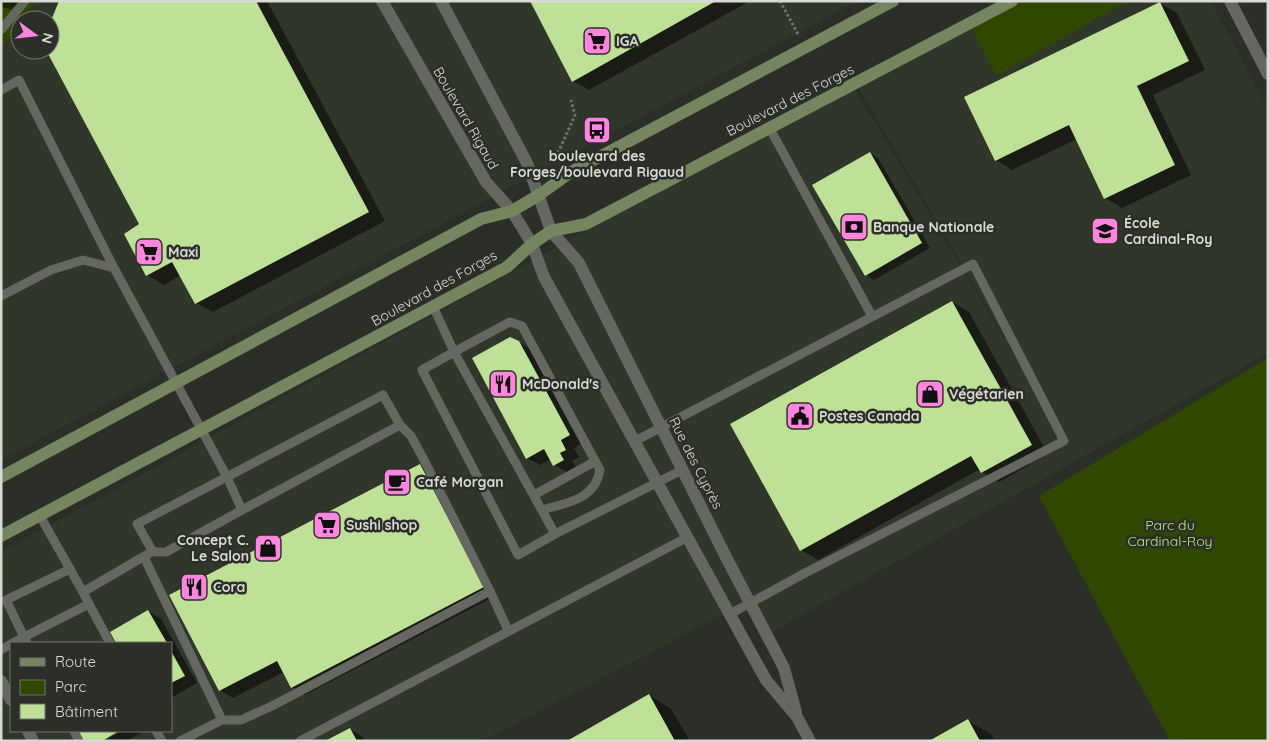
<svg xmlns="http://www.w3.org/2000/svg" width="1269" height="742" font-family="Quicksand,sans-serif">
<rect width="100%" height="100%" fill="#2c2f28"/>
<g fill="#303629" fill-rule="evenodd">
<path d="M8,1H858L1,460V12ZM20,20H50V50H20Z"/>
<path d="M1010,1H1211L1268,109V353L766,635L752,599L483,741H1V552L852,85L1038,395L857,84ZM11,643H171V731H11Z"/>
</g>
<g fill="#2f4700">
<polygon points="1,1 36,1 22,20 20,20 20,23 1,49"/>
<polygon points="1012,1 1128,1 996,76 969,24"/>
<polygon points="1268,358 1268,741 1170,741 1039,496"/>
</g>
<g fill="#0007">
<polygon points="1,1 26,1 20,11 1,7"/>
<polygon points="61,1 267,1 385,221 213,312 196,303 181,275 164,285 147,275 140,224 47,50 50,50 50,27"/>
<polygon points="531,1 750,1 589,90 573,81"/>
<polygon points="1160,3 1177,13 1205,70 1153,95 1191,175 1122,208 1105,198 1077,139 1012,170 996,160"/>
<polygon points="870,153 878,158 930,248 874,280 866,275"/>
<polygon points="952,302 969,312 1048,454 999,482 982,472 980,469 818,560 801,550"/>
<polygon points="518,342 532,350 582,443 574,448 579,457 572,461 576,467 567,472 554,465 551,459 540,465 527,458"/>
<polygon points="420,465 433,473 497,595 305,695 292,687 284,672 233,698 220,690"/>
<polygon points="148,611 161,619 197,683 171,698 171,643 117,643 111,632"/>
<polygon points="649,695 671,709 690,741 569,741"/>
<polygon points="968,721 991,734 995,741 932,741"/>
<polygon points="350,729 363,737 365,741 328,741"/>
<polygon points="122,731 144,731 127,741 104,741"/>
</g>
<g fill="#bfe097">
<polygon points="59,1 256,1 369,212 195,304 172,262 146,276 124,234 139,224 46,50 50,50 50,23"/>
<polygon points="530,1 716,1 572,82"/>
<polygon points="1160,2 1189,61 1137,86 1175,165 1104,199 1069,125 995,161 964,97"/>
<polygon points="870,152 922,243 865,276 812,185"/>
<polygon points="952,301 1032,445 981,473 971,456 800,551 730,424"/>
<polygon points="510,337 519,341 570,435 561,440 566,450 560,453 564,460 553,466 544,449 526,459 472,358"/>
<polygon points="420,464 484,587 291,688 277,661 219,691 169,595"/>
<polygon points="148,610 167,643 116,643 110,632"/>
<polygon points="171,651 185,676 171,683"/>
<polygon points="649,694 675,741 567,741"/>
<polygon points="968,719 980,741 929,741"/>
<polygon points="350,728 357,741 325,741"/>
<polygon points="77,731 119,731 102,741 83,741"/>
</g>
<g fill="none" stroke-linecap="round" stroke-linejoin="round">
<g stroke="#72756f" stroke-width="3" stroke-dasharray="2.5 2.5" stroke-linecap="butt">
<polyline points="780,1 798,34"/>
<polyline points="554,162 575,115 571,100"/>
</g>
<g stroke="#646860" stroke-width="9">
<polyline points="1,30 25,1"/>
<polyline points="1,90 19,80 114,268 227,477 242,510 400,425 383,395 137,524 153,552 166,552 242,510"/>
<polyline points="769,127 872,316"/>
<polyline points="1,296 51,270 83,260 114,268"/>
<path d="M433,306L454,352L510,322L522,326L600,470C595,500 566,503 542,510"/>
<polyline points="635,441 973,264 1064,441 805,573 730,614"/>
<polyline points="534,495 594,462"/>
<polyline points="40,516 83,592 148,554"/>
<polyline points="555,534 454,352 422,370 518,555 555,534 682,470"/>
<polyline points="144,557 222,720"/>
<polyline points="70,569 6,600 24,637 89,604 83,592"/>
<polyline points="490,591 508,630"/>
<polyline points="89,604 110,643"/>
<polyline points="13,643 24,637 27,643"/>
<polyline points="1,650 11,644"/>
<polyline points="74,731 79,741"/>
<polyline points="156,731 162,741"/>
<polyline points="180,741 222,720 241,720 272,706 490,591 423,458 411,436 400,425"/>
<polyline points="300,741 688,537"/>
</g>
<g stroke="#646860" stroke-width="12">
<polyline points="1230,1 1268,74"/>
<polyline points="1,681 11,700"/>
<polyline points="28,731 33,741"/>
</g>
<g stroke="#646860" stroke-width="12">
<polyline points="382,1 486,182 512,211 532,244 544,277 766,680 797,717 810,741"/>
<polyline points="441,1 527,163 551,231 579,263 726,557 784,668 796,712"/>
</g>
<g stroke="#75855f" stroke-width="12">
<polyline points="1,477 481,219 512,211 539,195 571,172 893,1"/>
<polyline points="1,536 507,267 532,244 551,231 586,224 1012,1"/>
</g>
</g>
<defs>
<g id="supermarket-square" transform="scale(1.4375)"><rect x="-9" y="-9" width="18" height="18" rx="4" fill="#ff85df" stroke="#2c2f28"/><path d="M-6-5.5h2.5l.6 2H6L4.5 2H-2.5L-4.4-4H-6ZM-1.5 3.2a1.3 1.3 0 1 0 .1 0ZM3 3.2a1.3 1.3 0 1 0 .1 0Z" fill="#111"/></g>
<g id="bus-square" transform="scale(1.4375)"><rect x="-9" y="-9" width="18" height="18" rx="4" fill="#ff85df" stroke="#2c2f28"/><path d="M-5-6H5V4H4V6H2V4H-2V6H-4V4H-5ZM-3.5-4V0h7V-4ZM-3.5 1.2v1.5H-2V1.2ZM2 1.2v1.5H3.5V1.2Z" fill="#111"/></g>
<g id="bank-square" transform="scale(1.4375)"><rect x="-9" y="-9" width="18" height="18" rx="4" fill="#ff85df" stroke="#2c2f28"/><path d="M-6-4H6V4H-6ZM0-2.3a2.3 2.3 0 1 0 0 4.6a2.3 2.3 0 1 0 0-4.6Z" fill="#111"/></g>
<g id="school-square" transform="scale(1.4375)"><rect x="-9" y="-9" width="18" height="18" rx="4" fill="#ff85df" stroke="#2c2f28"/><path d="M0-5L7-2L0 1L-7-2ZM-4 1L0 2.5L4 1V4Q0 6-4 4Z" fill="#111"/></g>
<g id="restaurant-square" transform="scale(1.4375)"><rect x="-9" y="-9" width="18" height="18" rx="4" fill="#ff85df" stroke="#2c2f28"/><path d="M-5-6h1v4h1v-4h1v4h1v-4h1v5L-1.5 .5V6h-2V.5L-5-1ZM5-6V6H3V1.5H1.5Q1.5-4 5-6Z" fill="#111"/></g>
<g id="shop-square" transform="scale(1.4375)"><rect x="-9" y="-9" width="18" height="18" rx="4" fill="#ff85df" stroke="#2c2f28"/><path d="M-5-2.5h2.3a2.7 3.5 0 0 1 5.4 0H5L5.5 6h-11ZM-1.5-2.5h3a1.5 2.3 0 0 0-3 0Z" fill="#111"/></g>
<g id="civic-square" transform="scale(1.4375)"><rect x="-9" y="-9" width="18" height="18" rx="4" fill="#ff85df" stroke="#2c2f28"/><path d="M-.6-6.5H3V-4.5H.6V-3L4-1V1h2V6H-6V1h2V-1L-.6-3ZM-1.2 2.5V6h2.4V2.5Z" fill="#111"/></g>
<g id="cafe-square" transform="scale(1.4375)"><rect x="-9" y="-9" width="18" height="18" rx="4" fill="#ff85df" stroke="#2c2f28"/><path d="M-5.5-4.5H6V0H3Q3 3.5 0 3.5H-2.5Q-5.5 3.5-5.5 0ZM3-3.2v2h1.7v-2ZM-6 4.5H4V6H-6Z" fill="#111"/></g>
</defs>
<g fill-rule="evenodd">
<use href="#supermarket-square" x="597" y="41"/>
<use href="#bus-square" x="597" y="130"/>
<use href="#bank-square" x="854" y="227"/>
<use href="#school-square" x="1105" y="231"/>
<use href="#supermarket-square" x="149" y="252"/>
<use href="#restaurant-square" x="503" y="384"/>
<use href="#shop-square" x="930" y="394"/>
<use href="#civic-square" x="800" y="416"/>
<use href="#cafe-square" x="397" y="482"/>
<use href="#supermarket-square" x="327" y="525"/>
<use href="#shop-square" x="268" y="548"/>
<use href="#restaurant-square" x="194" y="587"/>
</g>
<g text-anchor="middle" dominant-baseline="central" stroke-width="5" stroke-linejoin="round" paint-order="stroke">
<g font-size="14" font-weight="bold" fill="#d8dad6" stroke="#2c2f28" text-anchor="start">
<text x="616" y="41">IGA</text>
<text x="597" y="156" text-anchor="middle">boulevard des<tspan x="597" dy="16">Forges/boulevard Rigaud</tspan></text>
<text x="1124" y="223">École<tspan x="1124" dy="16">Cardinal-Roy</tspan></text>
<text x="873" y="227">Banque Nationale</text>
<text x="168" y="252">Maxi</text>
<text x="522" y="384">McDonald's</text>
<text x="949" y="394">Végétarien</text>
<text x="819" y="416">Postes Canada</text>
<text x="416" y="482">Café Morgan</text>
<text x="346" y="525">Sushi shop</text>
<text x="249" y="540" text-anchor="end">Concept C.<tspan x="249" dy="16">Le Salon</tspan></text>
<text x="213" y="587">Cora</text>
</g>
<g font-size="14" fill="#d8dad6" stroke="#2c2f28">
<text transform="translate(790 100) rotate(-27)">Boulevard des Forges</text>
<text transform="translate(466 118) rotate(60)">Boulevard Rigaud</text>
<text transform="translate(434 288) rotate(-29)">Boulevard des Forges</text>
<text transform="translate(696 463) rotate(63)">Rue des Cyprès</text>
</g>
<g font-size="14" fill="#b8e281" stroke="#2c2f28">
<text x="1170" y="525">Parc du<tspan x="1170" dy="16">Cardinal-Roy</tspan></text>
</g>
</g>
<rect width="1269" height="742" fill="none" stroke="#d8dad6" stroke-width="5"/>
<rect x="10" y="642" width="162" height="90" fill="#2c2f28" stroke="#71736e"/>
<rect x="20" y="658" width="25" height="8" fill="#75855f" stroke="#71736e"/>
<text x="55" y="667" font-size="15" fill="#d8dad6">Route</text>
<rect x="20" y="680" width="25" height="15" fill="#2f4700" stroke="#71736e"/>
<text x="55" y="692" font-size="15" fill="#d8dad6">Parc</text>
<rect x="20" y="704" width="25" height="15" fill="#bfe097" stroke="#71736e"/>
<text x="55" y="717" font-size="15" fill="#d8dad6">Bâtiment</text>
<g transform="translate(35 35) rotate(105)"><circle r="24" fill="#2c2f28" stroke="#71736e"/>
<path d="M0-4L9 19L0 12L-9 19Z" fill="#ff85df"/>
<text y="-8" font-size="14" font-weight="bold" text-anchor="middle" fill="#d8dad6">N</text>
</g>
</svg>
